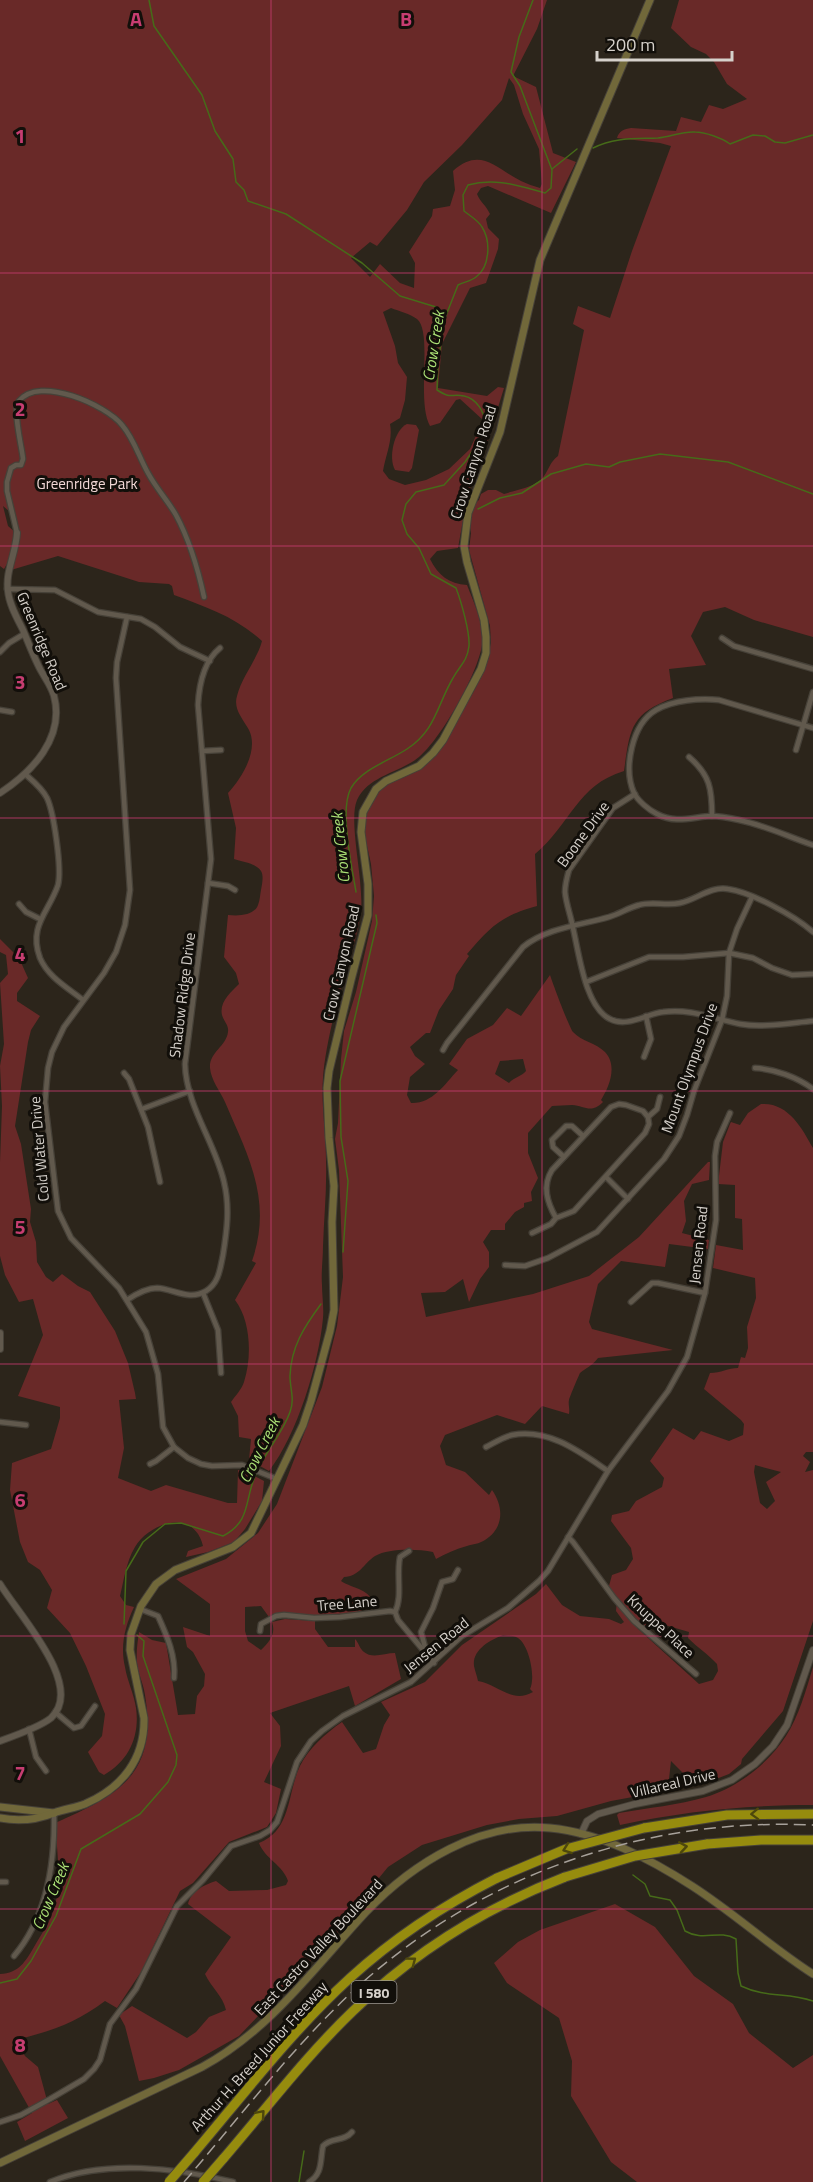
<svg xmlns="http://www.w3.org/2000/svg" width="813" height="2182" font-family="'Titillium Web',sans-serif">
<rect width="100%" height="100%" fill="#2c251b"/>
<g fill="#692928" fill-rule="evenodd">
<path d="M0,0H547L537,29L513,76L536,87L553,153L576,162L551,213L488,186L481,188L477,194C480,202 486,205 490,214L486,219L488,228L499,239L498,249L486,283L470,288L442,344L438,388L487,396L498,387L504,388L484,453L468,493L458,548L437,551L430,559C438,575 449,584 467,585C474,603 485,626 482,645C478,673 441,739 419,757C400,773 369,775 357,800C348,821 364,881 361,910C359,929 353,947 347,966C338,998 325,1046 323,1078C321,1105 326,1133 326,1160C327,1189 324,1217 323,1246C323,1259 321,1272 322,1285C322,1296 324,1307 323,1318C319,1363 297,1435 269,1471L249,1460L251,1439L239,1437L238,1416L231,1402C235,1396 242,1389 244,1382C252,1357 251,1321 235,1300L256,1263L252,1261C273,1200 248,1156 225,1102C220,1091 211,1080 210,1068C209,1052 226,1047 228,1032C229,1025 224,1022 222,1015C219,1002 231,992 239,984L236,973L224,957L228,915C238,916 254,916 258,905C260,900 260,895 261,890C262,884 264,876 261,871C256,863 242,862 234,859L236,828L228,793C242,778 259,750 249,730C243,719 233,709 237,696C242,676 257,660 262,641C236,617 206,607 174,595L172,586L169,584L139,582L58,556L11,570L18,525L16,517L3,506L8,526L16,533L10,559L4,569L0,566ZM509,78L514,85L523,114L539,149L542,184L540,188C534,186 527,184 521,181C496,169 481,146 453,171L455,190L450,206L433,209L432,216L409,252L415,263L414,288L400,283L380,264L370,277L351,258L370,242L377,246L407,210L424,182L462,145L502,100ZM391,308C399,311 410,314 417,319C433,332 416,401 430,426L440,423L456,400L460,399L483,420L470,449L449,469L426,480L405,485L389,479L383,471C386,454 393,440 390,424L400,418L405,400L407,377L398,363L395,346L383,312Z"/>
<path d="M679,0H813V637L754,620L725,607L703,612L691,636L706,665L669,669L673,698C630,714 630,729 624,771C577,785 570,825 535,854L537,906C501,916 491,926 467,954L469,956L456,975L453,989L439,1010L430,1033H426L410,1047L415,1056L425,1064L410,1077L407,1095L411,1103C432,1104 444,1085 458,1070L449,1064L467,1039L493,1025L507,1008L521,1016L550,975C553,984 569,1027 573,1032C581,1041 596,1043 605,1052C618,1066 609,1087 601,1100L603,1102C591,1114 585,1106 572,1105C565,1105 558,1106 552,1106L528,1133V1153L538,1178L531,1192L532,1201L524,1203V1207L515,1212L505,1224V1230H491L483,1242L489,1252V1267L480,1279L469,1302L463,1279L445,1292L421,1293L426,1317L533,1294L589,1276L639,1237L708,1162H710L709,1180L692,1184L684,1201L686,1221L682,1233L709,1240L708,1249L669,1244L665,1267L621,1261L598,1284L589,1322L592,1329L673,1350L598,1358C591,1367 587,1367 580,1373C579,1375 570,1396 569,1400C568,1404 570,1409 569,1414L542,1406L525,1424L497,1415L445,1435L440,1446L446,1465L465,1472L489,1495L492,1490C504,1507 504,1528 485,1540C479,1544 473,1544 467,1546C456,1549 445,1554 436,1559L433,1552C417,1549 389,1548 375,1556C363,1564 360,1576 344,1577L341,1581C353,1589 373,1589 373,1607C359,1611 345,1616 331,1617C310,1617 288,1609 269,1617L261,1606L245,1607V1631L248,1641L261,1650C270,1641 276,1634 272,1622L285,1619L315,1621V1629L328,1647H355V1639C359,1643 359,1648 364,1652C372,1659 385,1653 395,1653L401,1679L355,1706L349,1686L270,1713L280,1726L281,1746L264,1782L281,1789L276,1813L267,1827L229,1842L193,1883L180,1891L141,1972L117,2008L105,2001C76,2023 51,2031 16,2040L25,2056L38,2067L48,2104L57,2100L68,2118L25,2141L17,2122L32,2113L0,2056V1974C19,1973 25,1962 34,1947C39,1938 45,1929 50,1919C64,1889 57,1854 55,1823C119,1795 158,1774 145,1695C144,1687 141,1680 139,1673C135,1659 137,1646 139,1632L152,1640L166,1643L178,1715L195,1714L197,1696L204,1686L205,1674L193,1652L187,1647L183,1627L210,1636V1604L176,1579L226,1559L258,1533L277,1504L322,1387L337,1326L343,1277L339,1170L335,1139L338,1123L341,1059L344,1031L356,992L372,921L374,896L371,864L364,832L365,818L372,797L387,783L405,776L443,744L475,689L485,667L491,643L490,626L469,550L471,533L469,520L473,505L479,500L481,494L488,490H496L504,494C516,490 537,487 544,476C549,469 550,462 558,456L584,330L573,324L578,306L610,318L632,251L671,146L660,143L617,138C619,131 624,129 631,128L676,131L681,117L701,122L709,105L723,109L747,99L727,84L714,62L706,54L691,47L671,28ZM523,1059L526,1071C521,1077 514,1077 509,1083L495,1074L500,1061Z"/>
<path d="M407,424L416,425L419,430L412,468L409,472L395,470C388,458 394,430 407,424Z"/>
<path d="M0,939L19,958L28,978L17,993V1001L40,1016L31,1030L28,1042L15,1126L21,1144L31,1209L30,1222L36,1242L37,1262L46,1277L53,1282L62,1274L78,1286L90,1292L115,1331L128,1363L135,1393L136,1399L119,1400L124,1448L118,1478L151,1491L166,1485L228,1503H237L238,1470L247,1472L264,1481L262,1501L245,1529L234,1542L208,1552L186,1557L188,1551L203,1546C194,1508 150,1522 135,1547C126,1562 124,1580 120,1596L126,1605L134,1607C125,1626 120,1646 125,1667C127,1680 134,1694 136,1708C140,1736 129,1761 104,1775L99,1772L88,1752L102,1736L105,1714L86,1666L70,1633L47,1608L52,1590L40,1570L28,1562L20,1542L10,1490L12,1463L51,1449L60,1418V1407L18,1396L43,1335L33,1299L19,1302L5,1275L0,1256V1162L2,1106L0,1066L4,1044L0,983L8,974L6,955L0,952Z"/>
<path d="M761,1104C788,1102 802,1128 813,1148V1452H806L803,1456L810,1462L805,1472L813,1470V1621L783,1711L742,1759L741,1764L729,1774L703,1784L611,1801L557,1816L519,1819L487,1825L422,1845L388,1867L365,1895L355,1903L351,1918L346,1924L239,2036L179,2070L154,2078L139,2081L125,2026L119,2015L132,2006L187,2038L196,2032L209,2017L226,2010C223,1996 211,1987 205,1974L231,1937L188,1904C191,1891 204,1885 216,1881L229,1891L267,1890L286,1885L288,1881C283,1865 265,1859 259,1843C292,1830 287,1793 300,1766C308,1749 326,1733 342,1722L363,1753L376,1749L384,1725L390,1715L381,1702L425,1682L462,1645L536,1594L546,1584L562,1605L580,1616L609,1619L621,1624L624,1622L616,1611L617,1600L609,1586L612,1575L626,1570L633,1559L631,1548L611,1521L612,1515L629,1511L636,1501L662,1487L664,1478L650,1461L673,1428L694,1440L701,1431L729,1441L743,1435L744,1424L741,1420L704,1389L710,1373C721,1373 728,1368 738,1368L741,1357L745,1358L748,1348L747,1327L756,1298L755,1278L713,1268L716,1245L743,1250L742,1219L735,1218V1185L718,1184L723,1142L730,1124L731,1122L740,1125L748,1113ZM755,1465L781,1472L766,1482L775,1501L767,1509L760,1503L754,1472ZM641,1623L644,1626L665,1625L689,1632L688,1638C698,1648 708,1654 717,1664L718,1671L713,1680L699,1684L637,1628ZM503,1635C508,1636 513,1635 518,1638C529,1645 536,1677 530,1689L533,1692C512,1704 499,1685 478,1681C477,1676 475,1671 474,1666C472,1650 490,1640 503,1635ZM671,1761L683,1773L685,1783L679,1787L674,1786L669,1779Z"/>
<path d="M813,1667V1805C746,1805 685,1811 620,1825L617,1815L619,1813C648,1808 678,1805 706,1797C737,1788 769,1763 786,1736C799,1716 806,1690 813,1667Z"/>
<polygon points="615,1904 655,1927 694,1976 733,2004 749,2033 793,2068 813,2055 813,2182 637,2182 611,2162 571,2096 572,2061 559,2018 507,1983 494,1963 518,1942 540,1930"/>
</g>
<g fill="none" stroke-linecap="round" stroke-linejoin="round">
<g stroke="#466b19" stroke-width="1.5">
<polyline points="149,0 154,26 202,95 215,131 233,159 236,182 244,190 248,201 286,214 362,263 400,296 436,307 445,317"/>
<path d="M593,148C615,137 635,139 658,138C670,137 683,131 695,132C705,132 722,138 730,144L753,135L765,136L775,142L785,143L813,135"/>
<polyline points="552,169 577,149"/>
<polyline points="478,509 500,498 522,493 551,474 586,464 609,467 620,462 660,454 728,462 813,494"/>
<path d="M356,892C352,867 339,810 351,788C362,769 389,761 407,749C436,730 437,705 453,678C460,665 467,662 469,646C470,632 461,601 456,588L431,574L419,548L407,534L402,520L406,504L416,492L444,485L465,462L478,443L487,424C483,412 478,399 464,396C450,393 453,400 437,390L438,362L445,318L458,285C464,282 471,281 476,277C490,267 491,241 482,227C478,220 470,216 464,211L463,195L468,185C495,177 519,186 545,193L551,188L552,170L520,86L511,72L519,37L533,0"/>
<polyline points="343,1252 348,1181 341,1137 340,1081 377,923 376,915"/>
<path d="M258,1469C267,1450 283,1432 290,1412C295,1399 290,1389 290,1376C291,1347 304,1327 321,1304"/>
<path d="M124,1624L126,1571L143,1542L165,1524L181,1523L223,1536C252,1521 244,1499 256,1474"/>
<path d="M633,1875L645,1884L650,1896L670,1900L677,1910L685,1931C704,1942 718,1929 736,1939L738,1973L741,1986C766,1998 787,1992 813,2001"/>
<polyline points="0,1983 17,1979 31,1961 56,1916 81,1849 140,1814 168,1782 176,1765 177,1755 143,1656 144,1641 137,1635"/>
<polyline points="299,2182 304,2151"/>
</g>
<g stroke="#464138" stroke-width="7">
<g id="minor">
<path d="M17,533L7,491V482L11,468L16,465H21L23,459C22,447 12,410 19,401C39,375 106,405 122,425C134,439 139,457 148,473C156,488 168,501 176,515C190,541 198,569 204,597"/>
<polyline points="7,589 55,590 98,612 141,619 155,627 180,647 210,661"/>
<polyline points="127,617 117,662 116,678 130,890 125,925 116,952 104,973 64,1027 52,1052 48,1068 45,1102 58,1211 71,1238 119,1288 146,1332 158,1374 163,1427 174,1447 188,1458 201,1464 212,1466 242,1465 277,1479"/>
<polyline points="722,638 734,646 813,669"/>
<polyline points="0,652 9,643 24,634"/>
<polyline points="0,710 12,712"/>
<path d="M813,728L719,700C700,698 673,700 656,710C632,724 623,768 634,793C638,801 649,810 657,814C676,824 692,817 711,816C720,816 730,818 739,820C764,825 789,837 813,845"/>
<polyline points="796,750 813,692"/>
<polyline points="202,751 221,750"/>
<path d="M689,757C710,775 712,789 712,816"/>
<path d="M25,774C33,781 42,788 47,798C54,813 62,869 58,885C49,912 28,926 40,958C48,977 68,988 83,1000"/>
<path d="M635,794L613,808L569,870C567,877 565,884 565,892C566,904 571,916 573,928C579,953 585,1007 610,1019C627,1028 646,1014 663,1012C690,1008 714,1019 740,1024C763,1028 790,1023 813,1021"/>
<polyline points="208,883 228,886 235,890"/>
<polyline points="19,904 26,912 40,919"/>
<polyline points="586,982 649,957 683,957 729,953 753,958 772,968 792,975 813,974"/>
<path d="M443,1050L447,1043L523,947C546,928 581,925 609,917C619,914 628,908 639,905C652,901 666,906 680,903C696,900 710,886 728,889C751,892 795,916 813,932"/>
<polyline points="644,1057 651,1039 646,1016"/>
<path d="M755,1068C774,1069 797,1077 813,1089"/>
<polyline points="124,1073 129,1079 148,1127 160,1182"/>
<polyline points="142,1109 190,1091"/>
<polyline points="648,1117 657,1109 660,1097"/>
<polyline points="564,1157 553,1147 552,1140 566,1126 572,1126 583,1136"/>
<polyline points="606,1177 628,1199"/>
<path d="M532,1233L551,1224L556,1218L574,1211L645,1133L649,1124L648,1117L643,1111L626,1105L619,1104L611,1107L552,1170C542,1186 547,1202 556,1218"/>
<polyline points="505,1265 525,1266 548,1258 597,1232 664,1159 679,1136 687,1115 694,1091 722,1020 727,996 729,953 737,929 752,897"/>
<polyline points="203,1293 218,1330 221,1373"/>
<path d="M127,1300C136,1294 146,1288 157,1288C174,1289 189,1301 206,1291C219,1283 220,1269 223,1255C227,1230 230,1207 224,1182C215,1142 186,1106 185,1064L211,859L198,705C199,686 204,661 220,648"/>
<polyline points="631,1302 652,1283 658,1283 705,1293"/>
<polyline points="0,1422 26,1425"/>
<path d="M486,1447C494,1443 503,1437 512,1435C549,1428 580,1452 608,1471"/>
<polyline points="150,1464 156,1461 174,1447"/>
<polyline points="568,1537 573,1542 614,1598 634,1621 696,1674"/>
<path d="M140,1609L158,1616C167,1636 176,1656 174,1678"/>
<path d="M395,1612C403,1596 396,1575 400,1557L409,1551"/>
<polyline points="260,1631 261,1624 276,1616 284,1615 314,1618 340,1617 390,1611 395,1612 398,1620 434,1663"/>
<polyline points="424,1651 425,1647 421,1632 433,1608 442,1582 453,1579 458,1570"/>
<polyline points="55,1712 74,1728 81,1726 95,1706"/>
<polyline points="29,1729 36,1757 46,1771"/>
<polyline points="0,1882 6,1882"/>
<path d="M14,1956C47,1917 55,1863 54,1813"/>
<polyline points="0,2122 21,2115 50,2099 84,2079 94,2069 100,2060 110,2024 136,1989 177,1906 203,1880 231,1846 260,1836 270,1830 277,1822 297,1762 311,1741 322,1731 343,1716 411,1682 462,1636 508,1608 539,1581 548,1571 608,1471 668,1391 687,1357 705,1293 716,1220 715,1156 717,1142 730,1113"/>
<path d="M50,2182C104,2159 177,2168 233,2182"/>
<path d="M309,2182C323,2174 320,2160 323,2146C331,2137 344,2142 352,2132"/>
</g>
</g>
<g stroke="#464138" stroke-width="8">
<g id="tertiary">
<path d="M0,793C32,772 65,738 54,696C51,685 44,677 39,667C33,655 28,642 23,630C17,618 9,604 8,591C5,572 16,553 17,533"/>
<polyline points="0,1333 0,1349"/>
<path d="M0,1584C18,1614 86,1686 51,1718C40,1727 14,1736 0,1741"/>
<polyline points="581,1834 587,1821 598,1814 635,1804 703,1791 732,1780 755,1764 773,1746 787,1725 813,1650"/>
</g>
</g>
<g stroke="#464138" stroke-width="9">
<g id="secondary">
<polyline points="0,1807 54,1813"/>
<path d="M0,1818C20,1822 36,1820 54,1813C64,1809 75,1808 85,1804C122,1788 145,1759 144,1718L130,1650L131,1634L141,1606L156,1584L175,1570L233,1547L251,1533L303,1425L311,1401L330,1331L334,1310L332,1222L334,1186L329,1138L327,1088L329,1071L351,980L368,915V884L361,832L363,812L376,789L386,781L419,766L433,753L443,740L481,669L486,653V637L484,620L467,562L464,546L468,513L500,432L540,260L650,0"/>
<path d="M0,2163L202,2067C270,2030 314,1968 366,1912C413,1863 480,1821 550,1828C601,1833 650,1859 692,1886C734,1913 771,1947 813,1974"/>
</g>
</g>
<g stroke="#464138" stroke-width="11">
<g id="motorway">
<polyline points="644,1828 727,1815 813,1814"/>
<polyline points="707,1844 761,1840 813,1840"/>
<path d="M194,2153C244,2094 292,2031 350,1978C394,1938 444,1905 497,1878"/>
<path d="M223,2159C266,2109 306,2056 353,2011C414,1952 487,1907 565,1877"/>
</g>
</g>
<use href="#minor" stroke="#61594d" stroke-width="4.5"/>
<use href="#tertiary" stroke="#61594d" stroke-width="6"/>
<use href="#secondary" stroke="#71683a" stroke-width="7"/>
<use href="#motorway" stroke="#968c0e" stroke-width="9"/>
<path stroke="#a7a19a" stroke-width="1.5" stroke-dasharray="12 6" stroke-linecap="butt" d="M184,2182C239,2118 291,2049 352,1992C477,1876 643,1817 813,1825"/>
<g stroke="#464138" stroke-width="11" stroke-linecap="butt">
<g id="motorway-bridge">
<polyline points="565,1877 635,1856 707,1844"/>
<polyline points="497,1878 566,1849 644,1828"/>
<polyline points="169,2182 194,2153"/>
<polyline points="203,2182 223,2159"/>
</g>
</g>
<use href="#motorway-bridge" stroke="#968c0e" stroke-width="9"/>
</g>
<defs><path id="oneway-chevron" d="M-2-3.5L2.5 0L-2 3.5" fill="none" stroke-width="1.6" stroke-linecap="round" stroke-linejoin="round" transform="scale(1.5)"/></defs>
<g stroke="#4d470c">
<use href="#oneway-chevron" transform="translate(755 1814) rotate(178)"/>
<use href="#oneway-chevron" transform="translate(683 1847) rotate(-9)"/>
<use href="#oneway-chevron" transform="translate(567 1849) rotate(160)"/>
<use href="#oneway-chevron" transform="translate(412 1961) rotate(-37)"/>
<use href="#oneway-chevron" transform="translate(261 2114) rotate(-49)"/>
</g>
<path fill="none" stroke="#c63d71" stroke-width="1.5" stroke-opacity="0.55" d="M271,0V2182M542,0V2182M0,273H813M0,546H813M0,818H813M0,1091H813M0,1364H813M0,1636H813M0,1909H813"/>
<g text-anchor="middle" dominant-baseline="central" stroke-width="6" stroke-linejoin="round" paint-order="stroke">
<rect fill="#120f0a" stroke="#9b9791" stroke-width="1.5" x="351.5" y="1981" width="45" height="22" rx="4.5"/>
<g font-size="14" font-weight="bold" fill="#d6d1cb">
<text x="374" y="1992">I 580</text>
</g>
<g font-size="15" fill="#d6d1cb" stroke="#120f0a">
<text transform="translate(473 462) rotate(-72)">Crow Canyon Road</text>
<text transform="translate(42 641) rotate(67)">Greenridge Road</text>
<text transform="translate(583 834) rotate(-54)">Boone Drive</text>
<text transform="translate(341 963) rotate(-77)">Crow Canyon Road</text>
<text transform="translate(182 995) rotate(-83)">Shadow Ridge Drive</text>
<text transform="translate(689 1068) rotate(-70)">Mount Olympus Drive</text>
<text transform="translate(39 1149) rotate(-95)">Cold Water Drive</text>
<text transform="translate(698 1245) rotate(-84)">Jensen Road</text>
<text transform="translate(347 1603) rotate(-5)">Tree Lane</text>
<text transform="translate(661 1626) rotate(43)">Knuppe Place</text>
<text transform="translate(436 1645) rotate(-39)">Jensen Road</text>
<text transform="translate(673 1783) rotate(-13)">Villareal Drive</text>
<text transform="translate(318 1947) rotate(-47)">East Castro Valley Boulevard</text>
<text transform="translate(259 2056) rotate(-48)">Arthur H. Breed Junior Freeway</text>
</g>
<g font-size="15" fill="#f1d7d5" stroke="#120f0a">
<text x="87" y="483">Greenridge Park</text>
</g>
<g font-size="16" font-style="italic" fill="#aadf75" stroke="#120f0a">
<text transform="translate(433 346) rotate(-81)">Crow Creek</text>
<text transform="translate(340 848) rotate(-96)">Crow Creek</text>
<text transform="translate(259 1450) rotate(-63)">Crow Creek</text>
<text transform="translate(50 1896) rotate(-67)">Crow Creek</text>
</g>
</g>
<g font-size="20" text-anchor="middle" font-weight="bold" fill="#c63d71" stroke="#120f0a" stroke-width="6" stroke-linejoin="round" paint-order="stroke">
<text x="136" y="26">A</text>
<text x="406" y="26">B</text>
<text x="20" y="143">1</text>
<text x="20" y="416">2</text>
<text x="20" y="689">3</text>
<text x="20" y="961">4</text>
<text x="20" y="1234">5</text>
<text x="20" y="1507">6</text>
<text x="20" y="1780">7</text>
<text x="20" y="2052">8</text>
</g>
<path d="M597 51v9h135v-9" fill="none" stroke="#d6d1cb" stroke-width="3"/>
<text x="606" y="51" font-size="18" fill="#d6d1cb" stroke="#120f0a" stroke-width="4.5" paint-order="stroke">200 m</text>
</svg>
